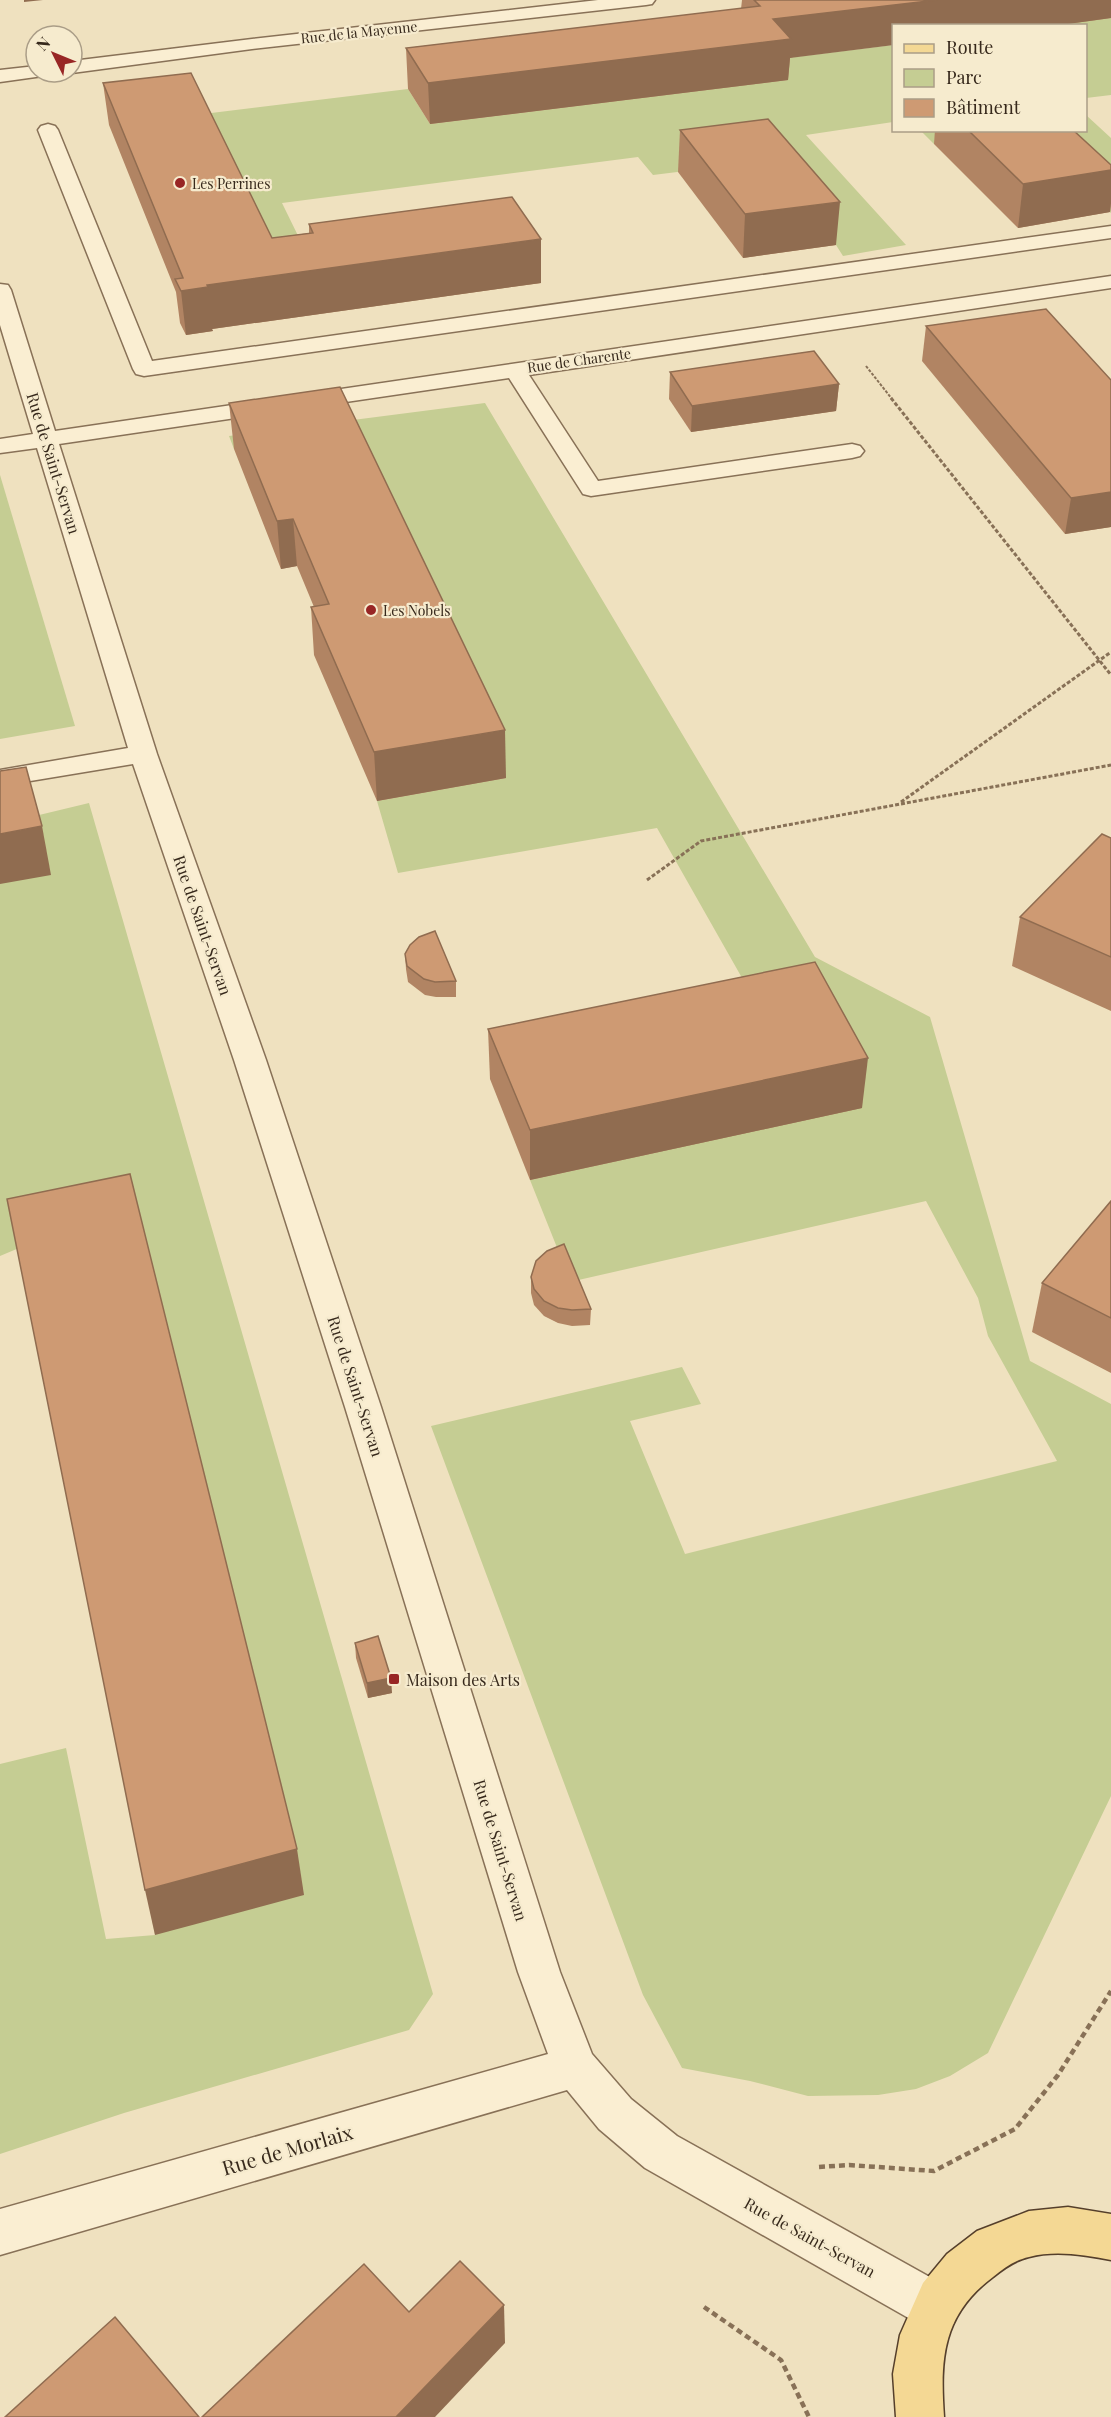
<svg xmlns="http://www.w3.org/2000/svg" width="1111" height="2417" font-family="'Playfair Display',serif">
<rect width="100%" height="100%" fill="#efe1bf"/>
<g fill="#c5cd93">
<polygon points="1111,18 1111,95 1086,98 1086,26 1053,25"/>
<polygon points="893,45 893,122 806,135 906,245 843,256 836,245 766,161 653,175 638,157 282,203 306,252 276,282 195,115 408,89 430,124 787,80 770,60"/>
<polygon points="1086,115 1111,138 1111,213 1024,133 934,144 921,131 1086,130"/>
<polygon points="485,403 815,957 930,1017 1030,1361 1111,1404 1111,1796 988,2053 950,2076 916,2089 878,2095 808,2096 750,2081 682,2068 643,1995 431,1426 682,1367 701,1404 630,1421 685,1554 1057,1461 988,1336 978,1298 926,1201 574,1281 562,1260 530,1180 862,1107 750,992 657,828 398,873 377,801 505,778 343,433 234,449 229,436"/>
<polygon points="0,475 75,726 0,739"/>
<polygon points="89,803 433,1994 409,2030 124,2113 0,2154 0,1764 66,1748 106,1939 155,1935 19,1248 0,1256 0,884 35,816"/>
</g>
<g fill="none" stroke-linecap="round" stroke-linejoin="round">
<g stroke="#887157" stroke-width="3">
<g id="minor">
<polygon points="598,0 655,0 652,4 646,5 252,49 72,73 70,72 72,72 72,61 252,39"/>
<polygon points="36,66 36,72 45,72 43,76 0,82 0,70"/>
<polygon points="48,124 55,126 58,130 152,361 1111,226 1111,238 144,376 136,374 133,369 38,130 41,126"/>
<polygon points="1111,276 1111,288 529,375 598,481 852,444 860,446 864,451 860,456 852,458 591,496 583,494 509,378 59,444 157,754 266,1060 381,1407 560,1972 592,2054 631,2099 677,2136 953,2290 959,2307 953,2324 936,2330 919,2324 645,2168 599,2129 567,2090 0,2255 0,2209 548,2054 518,1972 345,1407 234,1060 133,764 0,786 0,770 128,748 37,448 0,453 0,439 33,434 0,325 0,284 8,285 11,290 55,431"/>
</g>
</g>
<g stroke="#553f2b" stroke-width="3">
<path id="major" d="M1068,2207L1111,2214V2260C1084,2255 1056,2250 1029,2257C1015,2260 1004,2268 993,2277C942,2315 940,2359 944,2417H896L893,2374L900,2335L923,2283L947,2254L977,2231L1029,2211Z"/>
</g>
<polyline stroke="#887157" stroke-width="2" stroke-dasharray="3 1.5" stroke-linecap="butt" points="866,366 892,399"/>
<g stroke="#887157" stroke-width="3" stroke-dasharray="4 2" stroke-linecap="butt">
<polyline points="891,398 1111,675"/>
<polyline points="901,802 1111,652"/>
<polyline points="647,880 701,841 1111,765"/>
</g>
<g stroke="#887157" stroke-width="4.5" stroke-dasharray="6 4" stroke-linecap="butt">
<polyline points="819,2167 849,2165 934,2171 1015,2129 1058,2075 1111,1991"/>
<polyline points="704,2307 781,2360 809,2417"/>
</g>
<use href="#minor" fill="#faeed2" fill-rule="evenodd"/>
<use href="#major" fill="#f4d894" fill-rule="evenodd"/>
</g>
<g fill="#b18463">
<polygon points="742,0 1111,0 1111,18 1053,26 894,26 790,58 788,80 430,124 408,89 406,48 741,9"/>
<polygon points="103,83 272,238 309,233 309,224 541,283 212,329 213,331 186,335 180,323 176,292 109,125"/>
<polygon points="680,130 836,245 743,258 678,172"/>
<polygon points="935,130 1073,130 1111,165 1111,203 1110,212 1018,228 934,144"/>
<polygon points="926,326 1111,380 1111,527 1065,534 922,361"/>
<polygon points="670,372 839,384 836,411 691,432 669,399"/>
<polygon points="229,403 506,778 377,801 314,655 311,607 314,607 297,566 281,569 234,449"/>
<polygon points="1111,838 1111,1011 1012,966 1020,917"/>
<polygon points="405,954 456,981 456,997 436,997 425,995 408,982 406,969"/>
<polygon points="488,1029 862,1108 530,1180 490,1079"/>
<polygon points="1111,1201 1111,1373 1032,1332 1042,1283"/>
<polygon points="531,1277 591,1309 590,1325 572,1326 558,1323 544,1316 534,1305 531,1293"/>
<polygon points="355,1643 392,1693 368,1698 356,1658"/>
</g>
<g fill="#906c50">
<polygon points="24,0 43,0 24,2"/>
<polygon points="937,0 1111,0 1111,18 1053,26 894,26 894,45 790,58 788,80 430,124 428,83 773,19"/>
<polygon points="1111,170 1111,203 1110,212 1018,228 1023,184"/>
<polygon points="840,202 836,245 743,258 745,214"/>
<polygon points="541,239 541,283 212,329 213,331 186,335 181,291 207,285"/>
<polygon points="839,384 836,411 691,432 692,406"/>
<polygon points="1111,492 1111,527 1065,534 1071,498"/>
<polygon points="293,519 297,566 281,569 277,521"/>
<polygon points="505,730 506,778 377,801 374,752"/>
<polygon points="42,826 51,875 0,884 0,834"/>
<polygon points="868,1058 862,1108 530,1180 530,1130"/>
<polygon points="391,1678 392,1693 368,1698 367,1683"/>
<polygon points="297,1849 304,1895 155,1935 145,1890"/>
<polygon points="504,2305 505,2343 435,2417 396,2417"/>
</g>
<g fill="#ce9a73" stroke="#906c50" stroke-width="1.5">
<polygon points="754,0 937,0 773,19 791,39 428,83 406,48 760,6"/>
<polygon points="191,73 272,238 313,233 309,224 512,197 541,239 207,285 208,287 181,291 175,279 183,278 103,83"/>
<polygon points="768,119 840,202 745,214 680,130"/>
<polygon points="968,130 1073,130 1111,165 1111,170 1023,184"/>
<polygon points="1046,309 1111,380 1111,492 1071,498 926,326"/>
<polygon points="814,351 839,384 692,406 670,372"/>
<polygon points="340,387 505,730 374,752 311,607 329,604 293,519 277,521 229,403"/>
<polygon points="26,767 42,826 0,834 0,771"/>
<polygon points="1102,834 1111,838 1111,957 1020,917"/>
<polygon points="435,931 456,981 435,982 424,979 407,966 405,954 410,945 419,937"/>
<polygon points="815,962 868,1058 530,1130 488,1029"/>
<polygon points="130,1174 297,1849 145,1890 7,1199"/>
<polygon points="1111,1201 1111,1318 1042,1283"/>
<polygon points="564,1244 591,1309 572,1310 558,1308 544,1301 534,1289 531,1277 536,1261 547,1251"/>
<polygon points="378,1636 391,1678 367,1683 355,1643"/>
<polygon points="460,2261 504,2305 396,2417 202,2417 364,2264 409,2312"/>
<polygon points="115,2317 199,2417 5,2417"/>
</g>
<g fill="#982625" stroke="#f6ebce" stroke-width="2">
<circle cx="180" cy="183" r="6"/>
<circle cx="371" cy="610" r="6"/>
<rect x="388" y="1673" width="12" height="12" rx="3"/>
</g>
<g text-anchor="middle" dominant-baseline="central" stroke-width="4.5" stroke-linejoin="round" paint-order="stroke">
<g font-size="14" fill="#37291c" stroke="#f6ebce">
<text transform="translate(359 32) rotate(-6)">Rue de la Mayenne</text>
<text transform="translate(579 360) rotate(-8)">Rue de Charente</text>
</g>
<g font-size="14" fill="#37291c" stroke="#f6ebce" text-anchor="start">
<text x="192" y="183">Les Perrines</text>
<text x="383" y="610">Les Nobels</text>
</g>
<g font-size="16" fill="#37291c" stroke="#f6ebce">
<text transform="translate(54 463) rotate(73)">Rue de Saint-Servan</text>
<text transform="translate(203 925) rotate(71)">Rue de Saint-Servan</text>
<text transform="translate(356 1386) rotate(72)">Rue de Saint-Servan</text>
<text transform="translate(501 1850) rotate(73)">Rue de Saint-Servan</text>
<text transform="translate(810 2237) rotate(29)">Rue de Saint-Servan</text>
</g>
<g font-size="16" fill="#37291c" stroke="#f6ebce" text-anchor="start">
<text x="406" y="1679">Maison des Arts</text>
</g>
<g font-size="20" fill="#37291c" stroke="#f6ebce">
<text transform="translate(287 2149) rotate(-16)">Rue de Morlaix</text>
</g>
</g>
<rect x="892" y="24" width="195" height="108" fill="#f6ebce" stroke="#aa9d87" stroke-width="1.5"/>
<rect x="904" y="44" width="30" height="9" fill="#f4d894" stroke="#aa9d87" stroke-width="1.5"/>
<text x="946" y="54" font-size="18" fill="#37291c">Route</text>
<rect x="904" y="69" width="30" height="18" fill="#c5cd93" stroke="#aa9d87" stroke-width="1.5"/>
<text x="946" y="84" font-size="18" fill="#37291c">Parc</text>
<rect x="904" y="99" width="30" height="18" fill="#ce9a73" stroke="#aa9d87" stroke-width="1.5"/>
<text x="946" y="114" font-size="18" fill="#37291c">Bâtiment</text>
<g transform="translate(54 54) rotate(313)"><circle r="28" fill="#f6ebce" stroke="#aa9d87" stroke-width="1.5"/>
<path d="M0-4.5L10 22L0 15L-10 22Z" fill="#982625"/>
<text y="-9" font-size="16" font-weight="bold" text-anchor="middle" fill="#37291c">N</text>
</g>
</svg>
